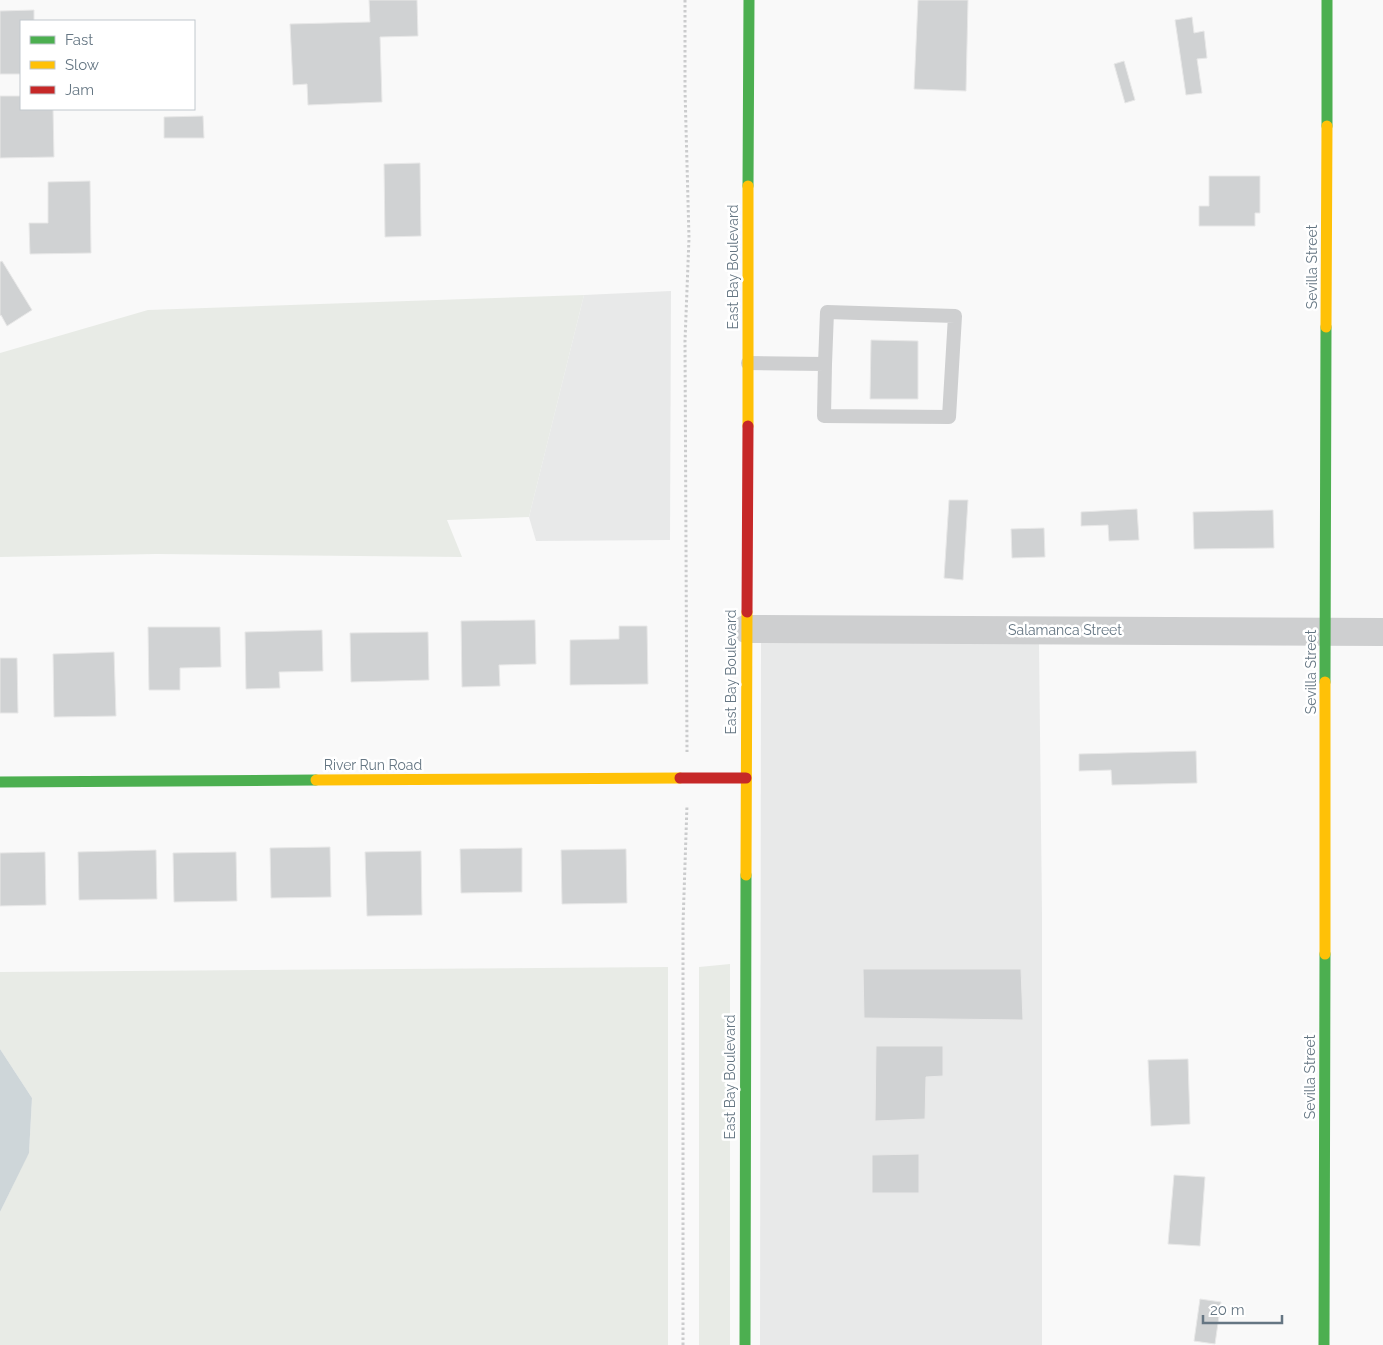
<svg xmlns="http://www.w3.org/2000/svg" width="1383" height="1345" font-family="Raleway,sans-serif">
<rect width="100%" height="100%" fill="#f9f9f9"/>
<g fill="#e8e9e9">
<polygon points="671,291 670,540 536,541 529,517 584,295"/>
<polygon points="761,643 1039,643 1042,914 1042,1345 760,1345"/>
</g>
<g fill="#e8ebe6">
<polygon points="584,295 529,517 447,520 462,557 156,554 0,557 0,353 148,310"/>
<polygon points="730,964 730,1345 699,1345 699,967"/>
<polygon points="668,967 668,1345 0,1345 0,1212 29,1152 32,1098 0,1049 0,972"/>
</g>
<polygon fill="#ced6d9" points="0,1049 32,1098 29,1153 0,1212"/>
<g fill="#d0d2d3" stroke="#e8e8e8">
<polygon points="369,0 417,0 418,36 380,37 382,102 308,105 307,84 293,85 290,24 370,22"/>
<polygon points="918,0 968,0 966,91 914,89"/>
<polygon points="34,10 34,21 21,21 21,74 0,74 0,11"/>
<polygon points="1192,17 1194,33 1204,31 1207,58 1197,59 1202,93 1186,95 1175,20"/>
<polygon points="1124,61 1135,100 1125,103 1114,64"/>
<polygon points="0,96 21,96 21,109 53,109 54,157 0,158"/>
<polygon points="203,116 204,138 164,138 164,117"/>
<polygon points="420,163 421,236 385,237 384,164"/>
<polygon points="1209,176 1260,176 1260,213 1255,213 1255,226 1199,226 1199,206 1209,206"/>
<polygon points="90,181 91,253 30,254 29,223 48,223 48,182"/>
<polygon points="2,261 32,310 7,326 1,315 0,316 0,262"/>
<polygon points="871,340 918,341 918,399 870,399"/>
<polygon points="949,500 968,500 963,580 944,578"/>
<polygon points="1137,509 1139,540 1109,541 1108,525 1081,526 1081,512"/>
<polygon points="1273,510 1274,548 1194,549 1193,512"/>
<polygon points="1044,528 1045,557 1012,558 1011,529"/>
<polygon points="535,620 536,664 499,665 500,686 462,687 461,621"/>
<polygon points="619,626 647,626 648,684 570,685 570,640 619,639"/>
<polygon points="148,627 220,627 221,667 180,668 180,690 149,690"/>
<polygon points="322,630 323,671 279,672 280,688 246,689 245,632"/>
<polygon points="428,632 429,680 351,682 350,633"/>
<polygon points="114,652 116,716 54,717 53,654"/>
<polygon points="0,658 17,658 18,713 0,713"/>
<polygon points="1196,751 1197,783 1112,785 1111,770 1079,771 1079,754"/>
<polygon points="330,847 331,897 271,898 270,848"/>
<polygon points="522,848 522,892 461,893 460,849"/>
<polygon points="626,849 627,903 562,904 561,850"/>
<polygon points="156,850 157,899 79,900 78,852"/>
<polygon points="421,851 422,915 367,916 365,852"/>
<polygon points="45,852 46,905 0,906 0,853"/>
<polygon points="236,852 237,901 174,902 173,853"/>
<polygon points="863,969 1021,969 1023,1020 864,1018"/>
<polygon points="876,1046 943,1046 943,1076 926,1077 925,1119 875,1121"/>
<polygon points="1188,1059 1190,1124 1151,1126 1148,1060"/>
<polygon points="919,1154 919,1193 872,1193 872,1155"/>
<polygon points="1174,1175 1205,1177 1200,1246 1168,1244"/>
<polygon points="1200,1299 1221,1302 1215,1344 1194,1341"/>
</g>
<g fill="none" stroke-linecap="round" stroke-linejoin="round">
<g stroke="#cbcccd" stroke-width="3" stroke-dasharray="2.5 2.5" stroke-linecap="butt">
<polyline points="685,0 685,90 689,238 685,341 687,752"/>
<polyline points="683,1345 683,924 687,805"/>
</g>
<polyline stroke="#cecfd0" stroke-width="14" points="748,363 825,364 824,416 949,417 955,316 827,312 825,364"/>
<polyline stroke="#cecfd0" stroke-width="28" points="746,629 1383,632"/>
<g stroke="#4caf50" stroke-width="11">
<polyline points="1327,126 1327,0"/>
<polyline points="748,186 749,0"/>
<polyline points="1325,682 1326,327"/>
<polyline points="0,782 316,780"/>
<polyline points="745,1345 746,875"/>
<polyline points="1324,1345 1325,954"/>
</g>
<g stroke="#ffc107" stroke-width="11">
<polyline points="1326,327 1327,126"/>
<polyline points="748,426 748,186"/>
<polyline points="316,780 680,778"/>
<polyline points="746,875 747,612"/>
<polyline points="1325,954 1325,682"/>
</g>
<g stroke="#c62828" stroke-width="11">
<polyline points="747,612 748,426"/>
<polyline points="680,778 746,778"/>
</g>
</g>
<g text-anchor="middle" dominant-baseline="central" stroke-width="5" stroke-linejoin="round" paint-order="stroke">
<g font-size="14" fill="#657683" stroke="#fff">
<text transform="translate(733 267) rotate(-90)">East Bay Boulevard</text>
<text transform="translate(1312 267) rotate(-90)">Sevilla Street</text>
<text x="1065" y="630">Salamanca Street</text>
<text transform="translate(731 672) rotate(-90)">East Bay Boulevard</text>
<text transform="translate(1311 672) rotate(-90)">Sevilla Street</text>
<text x="373" y="765">River Run Road</text>
<text transform="translate(730 1077) rotate(-90)">East Bay Boulevard</text>
<text transform="translate(1310 1077) rotate(-90)">Sevilla Street</text>
</g>
</g>
<rect x="20" y="20" width="175" height="90" fill="#ffffff" stroke="#c1c8cd"/>
<rect x="30" y="36" width="25" height="8" fill="#4caf50" stroke="#c1c8cd"/>
<text x="65" y="45" font-size="15" fill="#657683">Fast</text>
<rect x="30" y="61" width="25" height="8" fill="#ffc107" stroke="#c1c8cd"/>
<text x="65" y="70" font-size="15" fill="#657683">Slow</text>
<rect x="30" y="86" width="25" height="8" fill="#c62828" stroke="#c1c8cd"/>
<text x="65" y="95" font-size="15" fill="#657683">Jam</text>
<path d="M1203 1315v8h79v-8" fill="none" stroke="#657683" stroke-width="2.5"/>
<text x="1210" y="1315" font-size="15" fill="#657683" stroke="#ffffff" stroke-width="4" paint-order="stroke">20 m</text>
</svg>
